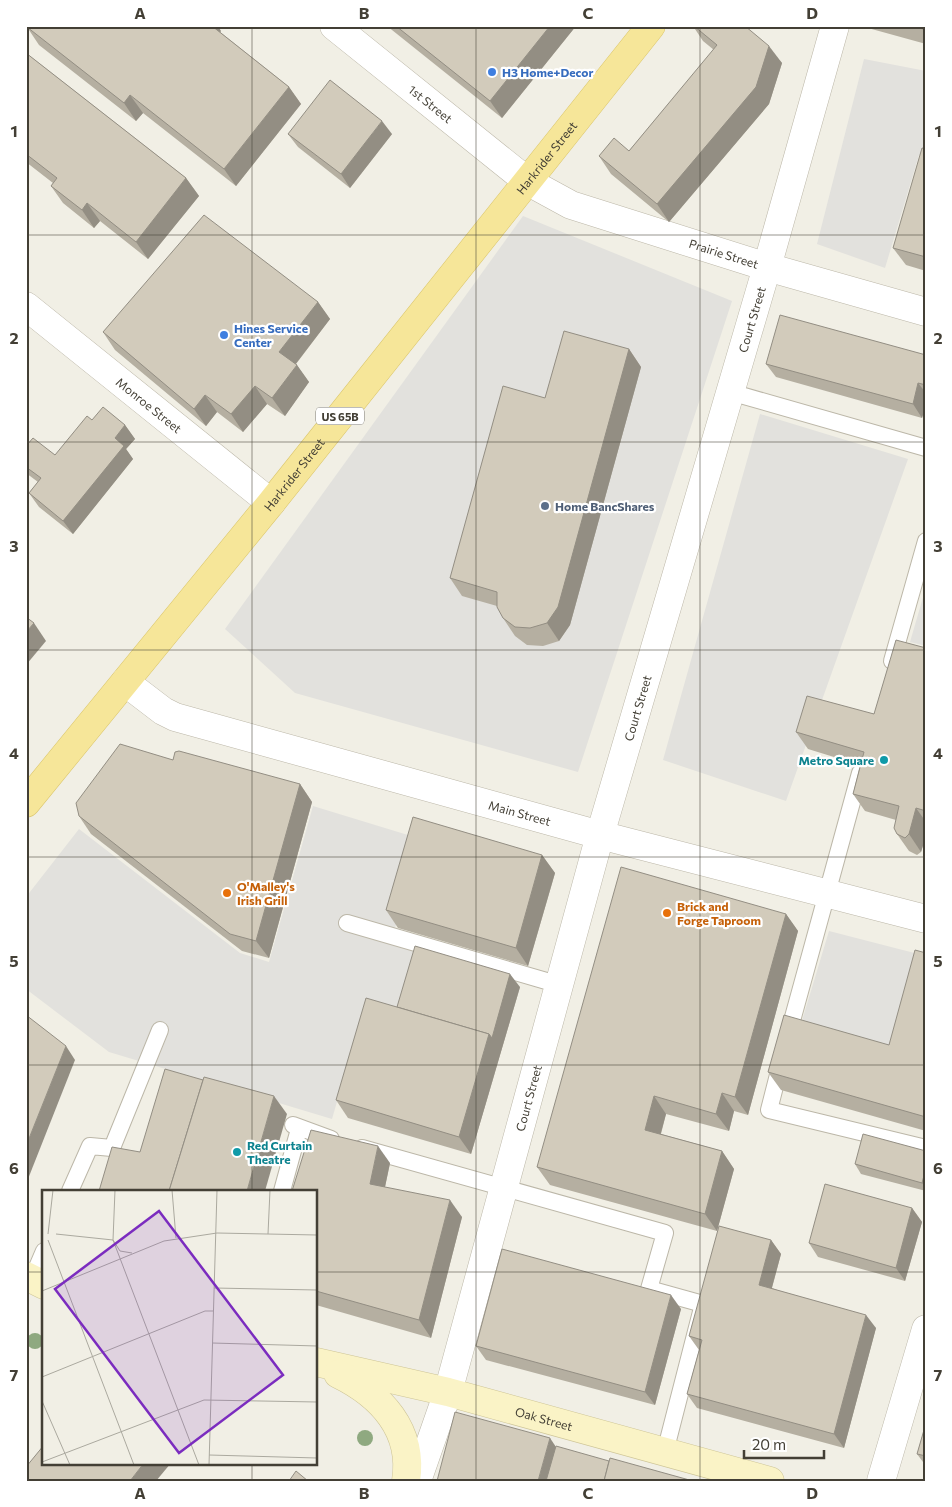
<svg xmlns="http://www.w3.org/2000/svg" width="952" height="1507" font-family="Commissioner,sans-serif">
<rect width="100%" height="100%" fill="#f1efe5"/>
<g fill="#e2e1dd">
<polygon points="864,59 926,71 926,156 919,155 885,268 817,244"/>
<polygon points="523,216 732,301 578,772 295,693 225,629"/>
<polygon points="760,414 908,459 786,801 663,760"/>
<polygon points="926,587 926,646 910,642"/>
<polygon points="313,806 421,839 393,935 426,945 405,1017 365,1005 332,1119 109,1052 26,989 26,897 79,829 240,953 269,962"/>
<polygon points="829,931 926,956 898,1050 801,1024"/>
</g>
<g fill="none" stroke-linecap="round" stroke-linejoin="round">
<g stroke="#bcb7a8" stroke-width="18">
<g id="service">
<polyline points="730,392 926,448"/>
<polyline points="892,661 926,541"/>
<polyline points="347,923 560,985"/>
<polyline points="787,1039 860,773"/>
<polyline points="781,1063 769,1110 926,1148"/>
<polyline points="293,1125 331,1139"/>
<polyline points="362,1148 665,1233 649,1289 703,1304 665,1452"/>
<polyline points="70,1191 90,1146 112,1148 160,1030"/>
<polyline points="282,1191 299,1129"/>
<polyline points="32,1279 44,1251"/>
</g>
</g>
<g stroke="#bcb7a8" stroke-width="29">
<g id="minor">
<path id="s1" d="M334,26L527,181L571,205L767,267L926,312"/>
<path id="s2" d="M26,306L271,503"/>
<path id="s3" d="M125,682L163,711L175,717L600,835L926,919"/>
<path id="s4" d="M417,1481L448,1392L600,835L767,267L835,26"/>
<polyline points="881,1481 926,1329"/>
</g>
</g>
<g stroke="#cec597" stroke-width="29">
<g id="secondary">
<polyline points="26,1276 44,1285"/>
<path id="s5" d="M316,1362L448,1392L770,1481"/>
<path d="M338,1374C381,1395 414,1430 406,1481"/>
</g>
</g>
<g stroke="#dac56a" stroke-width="29">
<g id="primary">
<path id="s6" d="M26,803L271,503L651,26"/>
</g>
</g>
<use href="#service" stroke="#fff" stroke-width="16"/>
<use href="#minor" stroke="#fff" stroke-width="28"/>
<use href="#secondary" stroke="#faf3c6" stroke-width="28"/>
<use href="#primary" stroke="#f6e699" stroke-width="28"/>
</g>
<g fill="#8fa980">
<circle cx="35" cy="1341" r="8"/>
<circle cx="365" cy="1438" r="8"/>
</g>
<g fill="#b5afa1">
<polygon points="387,26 576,26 502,118"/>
<polygon points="693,26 745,26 782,63 769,104 669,222 611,174 599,156 629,151 714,50 703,41"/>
<polygon points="866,26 926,26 926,44 868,28"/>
<polygon points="27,27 221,31 220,32 289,87 301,104 236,186 143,113 136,121 39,45"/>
<polygon points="26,53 186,178 199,196 148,259 100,221 94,228 63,203 51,186 53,183 26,162"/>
<polygon points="288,134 392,134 350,188 298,147"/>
<polygon points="926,149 926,271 906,265 893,248"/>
<polygon points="318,302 330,319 296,364 309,382 285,416 267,404 243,432 217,412 206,426 115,350 103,332"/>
<polygon points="629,349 641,367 570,625 559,641 543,646 527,645 515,636 503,618 497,606 462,596 450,578 545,398"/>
<polygon points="926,355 926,405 922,418 776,377 766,364"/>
<polygon points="92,420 125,425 135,439 126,449 133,459 73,534 39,507 29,493 38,482 26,473 26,446 55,455"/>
<polygon points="926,648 926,836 921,852 917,855 909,851 897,834 896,820 865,811 853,794 860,765 808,749 796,732 874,714"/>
<polygon points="173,760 300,784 312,802 269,958 242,951 91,834 79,816"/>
<polygon points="542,855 555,873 528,966 398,928 386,910"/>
<polygon points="786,914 798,931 748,1115 734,1111 729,1131 666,1114 661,1134 722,1151 734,1169 717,1231 550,1185 537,1167"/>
<polygon points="926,953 926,1131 781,1090 768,1072 889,1045"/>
<polygon points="520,987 471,1154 348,1118 336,1100 397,1007"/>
<polygon points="926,1151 926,1191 861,1174 855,1164"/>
<polygon points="390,1163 385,1187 462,1217 431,1338 316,1305 316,1191"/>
<polygon points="912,1208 922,1222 905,1281 818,1257 809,1243"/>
<polygon points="771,1240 781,1254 772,1288 876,1328 844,1448 697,1408 687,1394 699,1350 689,1336"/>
<polygon points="681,1309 655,1405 486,1360 476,1346"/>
<polygon points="926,1423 926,1466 917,1454"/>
</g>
<g fill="#938e83">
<polygon points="208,26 218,26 221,31 216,37"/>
<polygon points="550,26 576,26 502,118 490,101"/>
<polygon points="769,46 782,63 769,104 669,222 657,204"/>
<polygon points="289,87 301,104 236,186 224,169"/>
<polygon points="130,95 143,113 136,121 124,103"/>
<polygon points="382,121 392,134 350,188 341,174"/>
<polygon points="186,178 199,196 148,259 136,242"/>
<polygon points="87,203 100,221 94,228 82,210"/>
<polygon points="318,302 330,319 291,370 279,352"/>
<polygon points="629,349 641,367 570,625 559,641 547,623"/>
<polygon points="297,365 309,382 285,416 272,398"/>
<polygon points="918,383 926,393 926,405 922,418 913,404"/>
<polygon points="255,386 267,404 243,432 231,414"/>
<polygon points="205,395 217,412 206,426 194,409"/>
<polygon points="125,425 135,439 126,449 133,459 73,534 63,521 115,438"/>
<polygon points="34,623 46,641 26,665 26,632"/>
<polygon points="300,784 312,802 269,958 256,941"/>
<polygon points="916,808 926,822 926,836 921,852 909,834"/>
<polygon points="542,855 555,873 528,966 516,948"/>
<polygon points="786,914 798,931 748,1115 735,1097"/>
<polygon points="510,974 520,987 471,1154 459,1137 489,1034"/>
<polygon points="66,1046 75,1060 26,1184 26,1146"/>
<polygon points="722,1093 734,1111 729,1131 716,1114"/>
<polygon points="274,1096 287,1114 265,1191 247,1191"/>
<polygon points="654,1096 666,1114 657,1147 645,1130"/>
<polygon points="378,1146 390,1163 382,1201 370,1184"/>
<polygon points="722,1151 734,1169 717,1231 705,1214"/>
<polygon points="926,1168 926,1188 922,1183"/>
<polygon points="450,1200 462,1217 431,1338 419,1320"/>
<polygon points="912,1208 922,1222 905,1281 896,1268"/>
<polygon points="771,1240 781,1254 769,1298 759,1285"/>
<polygon points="671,1295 681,1309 655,1405 645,1392"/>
<polygon points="866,1315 876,1328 844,1448 834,1434"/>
<polygon points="550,1438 562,1456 556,1481 538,1481"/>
<polygon points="144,1463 171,1463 156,1481 130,1481"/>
</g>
<g fill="#d2cbbb" stroke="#938e83">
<polygon points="28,26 212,26 289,87 224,169 130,95 124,103 27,27"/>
<polygon points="396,26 550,26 490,101"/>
<polygon points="694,26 745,26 769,46 756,87 657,204 599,156 614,138 629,151 717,45"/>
<polygon points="913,26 926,26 926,30"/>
<polygon points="26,53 186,178 136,242 87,203 82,210 51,186 57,178 26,154"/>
<polygon points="330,80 382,121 341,174 288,134"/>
<polygon points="922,148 926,149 926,257 893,248"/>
<polygon points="204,215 318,302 279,352 297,365 272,398 255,386 231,414 205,395 194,409 103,332"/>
<polygon points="780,315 926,355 926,385 918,383 913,404 766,364"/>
<polygon points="564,331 629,349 558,607 547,623 530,628 515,627 503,618 497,607 497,592 450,578 503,386 545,398"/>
<polygon points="103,407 125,425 115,438 124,446 63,521 29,493 41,478 26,467 26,446 33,438 55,455 87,416 92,420"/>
<polygon points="26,617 34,623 26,632"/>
<polygon points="896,640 926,648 926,811 916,808 909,834 905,838 897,834 894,828 899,806 853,794 864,752 796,732 807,696 874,714"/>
<polygon points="120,744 173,760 175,752 179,751 300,784 256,941 230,934 79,816 76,803"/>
<polygon points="413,817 542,855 516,948 386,910"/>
<polygon points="621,867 786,914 735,1097 722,1093 716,1114 654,1096 645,1130 722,1151 705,1214 537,1167"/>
<polygon points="415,946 510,974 492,1038 489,1034 397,1007"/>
<polygon points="915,950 926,953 926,1117 768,1072 784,1015 889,1045"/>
<polygon points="366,998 489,1034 459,1137 336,1100"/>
<polygon points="26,1015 66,1046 26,1146"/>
<polygon points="165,1069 203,1080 169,1191 99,1191 112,1147 140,1152"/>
<polygon points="204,1077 274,1096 247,1191 169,1191"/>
<polygon points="311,1130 378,1146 370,1184 450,1200 419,1320 316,1291 316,1191 292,1191"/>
<polygon points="863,1134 926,1151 926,1168 922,1183 855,1164"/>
<polygon points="825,1184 912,1208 896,1268 809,1243"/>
<polygon points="719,1226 771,1240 759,1285 866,1315 834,1434 687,1394 702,1340 689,1336"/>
<polygon points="502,1249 671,1295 645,1392 476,1346"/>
<polygon points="455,1412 550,1438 538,1481 437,1481"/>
<polygon points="926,1423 926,1456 917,1454"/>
<polygon points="44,1445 44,1463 144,1463 130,1481 26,1481 26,1467"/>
<polygon points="556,1446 609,1461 604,1481 546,1481"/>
<polygon points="610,1458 693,1481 604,1481"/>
<polygon points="296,1471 308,1481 289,1481"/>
</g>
<path fill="none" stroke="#433f35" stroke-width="1" stroke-opacity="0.55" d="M252,26V1191M476,26V1481M700,26V1481M26,235H926M26,442H926M26,650H926M26,857H926M26,1065H926M26,1272H44M316,1272H926M252,1463V1481"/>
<g fill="#3f7fe0" stroke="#fff" stroke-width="2">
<circle cx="492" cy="72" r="5"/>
<circle cx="224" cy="335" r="5"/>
</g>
<circle fill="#5c6f8a" stroke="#fff" stroke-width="2" cx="545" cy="506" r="5"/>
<g fill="#0f9aa8" stroke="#fff" stroke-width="2">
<circle cx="884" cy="760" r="5"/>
<circle cx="237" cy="1152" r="5"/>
</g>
<g fill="#e8710a" stroke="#fff" stroke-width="2">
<circle cx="227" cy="893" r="5"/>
<circle cx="667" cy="913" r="5"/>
</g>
<g text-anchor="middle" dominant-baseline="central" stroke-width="4.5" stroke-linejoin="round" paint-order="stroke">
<rect fill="#fff" stroke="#7b7972" stroke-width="1" x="316" y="407.5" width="48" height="17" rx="4"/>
<g font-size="11" font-weight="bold" fill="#433f35">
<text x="340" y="416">US 65B</text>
</g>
<g font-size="12" font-weight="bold" fill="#366cbe" stroke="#fff" text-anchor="start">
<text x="502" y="72">H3 Home+Decor</text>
<text x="234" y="328">Hines Service<tspan x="234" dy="14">Center</tspan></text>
</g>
<g font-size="12" fill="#433f35" stroke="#fff">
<text stroke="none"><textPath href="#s1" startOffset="124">1st Street</textPath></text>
<text stroke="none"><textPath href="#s6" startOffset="829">Harkrider Street</textPath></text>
<text stroke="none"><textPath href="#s1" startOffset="458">Prairie Street</textPath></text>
<text stroke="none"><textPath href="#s4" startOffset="1209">Court Street</textPath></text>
<text stroke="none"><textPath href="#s2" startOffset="158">Monroe Street</textPath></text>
<text stroke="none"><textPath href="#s6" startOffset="424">Harkrider Street</textPath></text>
<text stroke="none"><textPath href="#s4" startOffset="804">Court Street</textPath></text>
<text stroke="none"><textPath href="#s3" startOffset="419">Main Street</textPath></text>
<text stroke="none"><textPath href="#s4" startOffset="399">Court Street</textPath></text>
<text stroke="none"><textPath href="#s5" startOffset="235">Oak Street</textPath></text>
</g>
<g font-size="12" font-weight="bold" fill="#4e5e75" stroke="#fff" text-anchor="start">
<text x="555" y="506">Home BancShares</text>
</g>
<g font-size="12" font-weight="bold" fill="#0d838f" stroke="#fff" text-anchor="end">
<text x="874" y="760">Metro Square</text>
<text x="247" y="1145" text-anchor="start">Red Curtain<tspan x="247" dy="14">Theatre</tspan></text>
</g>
<g font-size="12" font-weight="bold" fill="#c56008" stroke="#fff" text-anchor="start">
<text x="237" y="886">O'Malley's<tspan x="237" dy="14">Irish Grill</tspan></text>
<text x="677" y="906">Brick and<tspan x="677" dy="14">Forge Taproom</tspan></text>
</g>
</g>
<g transform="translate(42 1190)">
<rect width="275" height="275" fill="#f1efe5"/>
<path fill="none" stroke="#aba99f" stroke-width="1" d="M73,0L71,50L157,275M130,0L134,48M175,43L275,45M6,44L11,0M14,44L71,50M226,44L228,0M6,50L92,275M71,50L78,61L90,63M172,98L275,100M0,101L122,51L175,43M170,153L275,156M0,187L163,121H171M0,211L28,275M167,265L275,268M0,272L162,210L275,212M167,275L175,0"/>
<path fill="#7b2cbf" fill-opacity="0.15" stroke="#7b2cbf" stroke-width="2.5" d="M117,21L241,185L137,263L13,99Z"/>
<rect width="275" height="275" fill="none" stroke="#433f35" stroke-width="2.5"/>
</g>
<rect width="952" height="1507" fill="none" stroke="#ffffff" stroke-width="55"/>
<path d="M744 1450v8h80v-8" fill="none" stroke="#433f35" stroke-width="2.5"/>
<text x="752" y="1450" font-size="15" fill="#433f35" stroke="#ffffff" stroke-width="4" paint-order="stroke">20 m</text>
<rect x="28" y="28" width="896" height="1452" fill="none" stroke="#433f35" stroke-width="2"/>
<g font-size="16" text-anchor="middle" font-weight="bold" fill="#433f35">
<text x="140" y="19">A</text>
<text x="364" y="19">B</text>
<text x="588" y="19">C</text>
<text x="812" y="19">D</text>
<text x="14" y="137">1</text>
<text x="938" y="137">1</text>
<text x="14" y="344">2</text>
<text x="938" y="344">2</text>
<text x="14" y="552">3</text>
<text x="938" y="552">3</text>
<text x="14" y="759">4</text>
<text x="938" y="759">4</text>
<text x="14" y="967">5</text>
<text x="938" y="967">5</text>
<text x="14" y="1174">6</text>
<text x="938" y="1174">6</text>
<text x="14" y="1381">7</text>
<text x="938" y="1381">7</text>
<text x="140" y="1499">A</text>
<text x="364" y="1499">B</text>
<text x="588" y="1499">C</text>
<text x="812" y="1499">D</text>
</g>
</svg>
